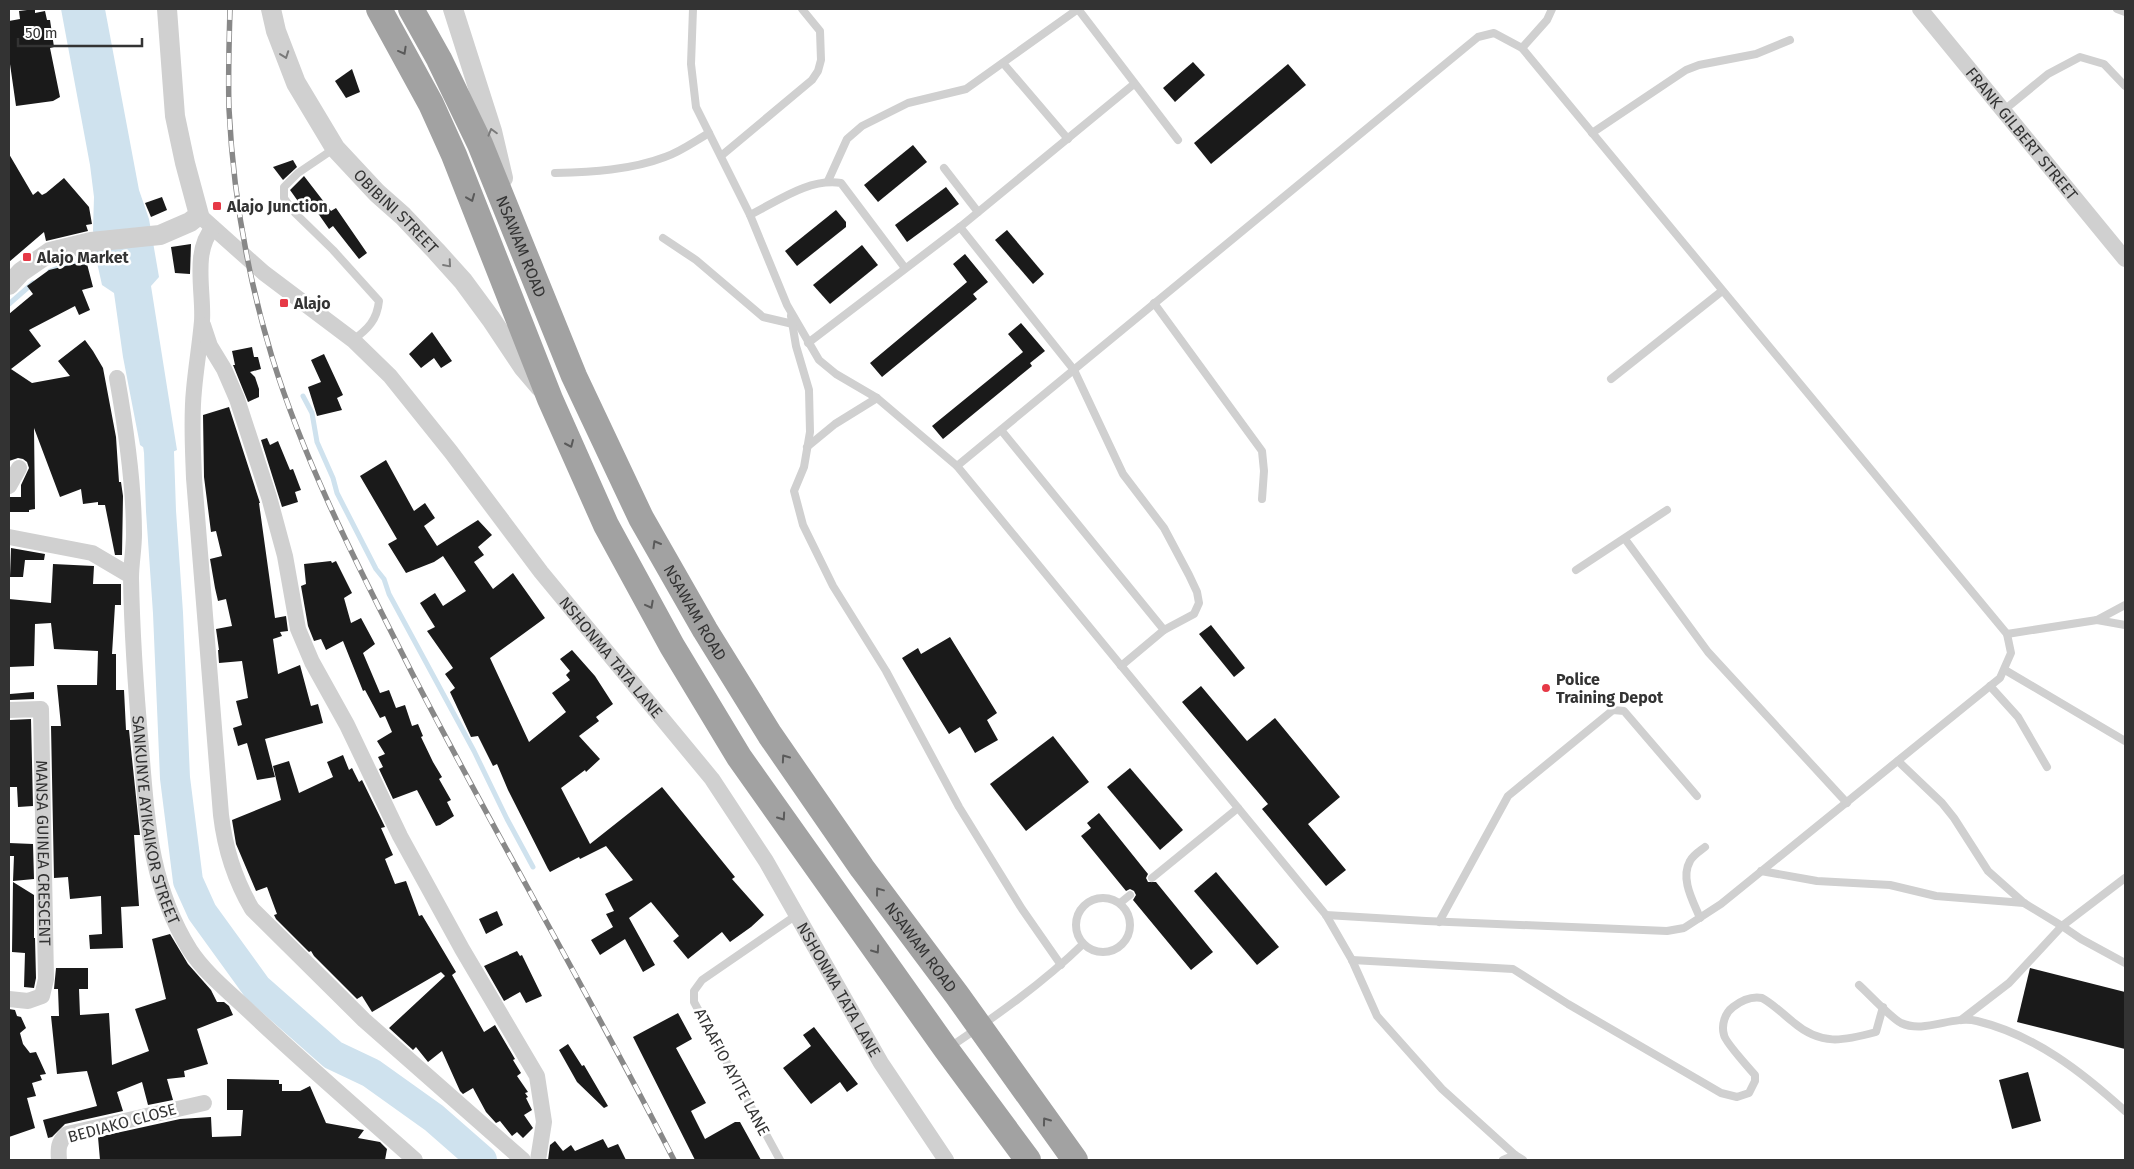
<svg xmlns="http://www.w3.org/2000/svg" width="2134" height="1169" font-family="'Fira Sans',sans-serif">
<rect width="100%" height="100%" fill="#fff"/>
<polygon fill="#cfe2ee" points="61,9 105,9 139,190 149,219 159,277 151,286 177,450 159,458 140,445 123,357 114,293 102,285 96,258 93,230 94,197 90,165"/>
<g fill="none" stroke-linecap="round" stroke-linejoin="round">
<g stroke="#cfe2ee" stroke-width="5">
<polyline points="50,271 69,264 102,260"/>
<polyline points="9,304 33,283"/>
<polyline points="303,396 312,413 317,442 333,478 337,493 376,569 384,579 389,594 474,751 507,819 533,867"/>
</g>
<polyline stroke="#cfe2ee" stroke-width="30" points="154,416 159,452 161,511 168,613 175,778 188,881 202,912 257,988 333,1055 371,1073 434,1118 482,1160"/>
</g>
<g fill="#1a1a1a">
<polygon points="35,9 35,13 45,11 47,20 50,20 54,47 50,48 60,97 53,101 16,106 9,57 9,21 20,19 19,11"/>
<polygon points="1193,62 1205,75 1175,102 1163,88"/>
<polygon points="1288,64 1306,85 1211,164 1194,143"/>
<polygon points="352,69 360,92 346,98 335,81"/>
<polygon points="913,145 927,162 878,202 864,185"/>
<polygon points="9,154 33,195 38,191 42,195 46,193 64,178 89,207 92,224 86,225 88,231 46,241 44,232 9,262"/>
<polygon points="293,160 297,167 283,180 273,167"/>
<polygon points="304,176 331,211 336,208 367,253 359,259 333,226 329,229 308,199 300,204 290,190"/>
<polygon points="946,187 959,204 907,242 895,225"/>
<polygon points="162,197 167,210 151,217 145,203"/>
<polygon points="836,210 846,222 846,227 797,266 785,251"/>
<polygon points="1007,230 1044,274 1033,284 995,240"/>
<polygon points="191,244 190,274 175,273 171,247"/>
<polygon points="862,245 878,265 830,304 813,285"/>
<polygon points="965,254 988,282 973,294 977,299 882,377 870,363 967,282 953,264"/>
<polygon points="78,263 79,265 87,264 93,287 82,290 90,310 79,315 75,306 29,330 41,346 11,369 32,383 70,376 58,361 85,340 93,351 103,368 116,437 119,482 121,482 123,496 122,555 115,555 105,505 98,505 98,502 83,504 81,489 60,497 34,428 35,509 29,510 29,512 9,512 9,497 21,497 21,485 29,468 27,462 23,459 18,458 9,461 9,314 33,294 27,286 49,270"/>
<polygon points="1021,323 1045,351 1030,363 1032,366 943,439 932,426 1023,352 1008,334"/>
<polygon points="432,332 452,361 441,368 434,358 421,368 409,354"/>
<polygon points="252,347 254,357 258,357 261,369 250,372 255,377 259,389 259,397 248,402 233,365 235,365 232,351"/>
<polygon points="324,354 343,395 337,398 342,410 317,416 308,387 321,382 311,360"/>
<polygon points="229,407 260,503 259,503 275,618 286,616 288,631 280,632 282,636 273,639 278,674 300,665 311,706 318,704 323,723 265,739 275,777 257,780 247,743 238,746 233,728 242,725 236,701 248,698 242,661 219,663 218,650 219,650 216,629 232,626 226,599 218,601 215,588 210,559 222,556 216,531 211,532 204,477 203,415"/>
<polygon points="267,438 270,445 278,441 290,470 293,469 301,490 295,492 298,502 282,507 261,440"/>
<polygon points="386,460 414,511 425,503 435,518 424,526 437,546 478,520 492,535 478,547 484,555 474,562 493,589 513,573 545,618 490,658 529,742 566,712 552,693 570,680 566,675 570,671 560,659 572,650 595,676 613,704 596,717 599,721 579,736 600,759 586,772 585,770 561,788 590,844 662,787 735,877 732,879 764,915 751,927 730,942 722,932 688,959 673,941 679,936 651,902 629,918 655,965 643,972 625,939 600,955 591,940 613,927 606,914 614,911 605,894 633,880 606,846 580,859 579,857 550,872 548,869 508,790 497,764 493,766 478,736 471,737 450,692 455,688 445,674 453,668 427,631 435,627 420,603 435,593 443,606 466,591 443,556 434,562 406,573 388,544 397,539 360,476"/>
<polygon points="11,548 45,554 44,560 25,560 23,577 10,577"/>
<polygon points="331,561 332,563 336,561 352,593 344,598 351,623 361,618 375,644 363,653 380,693 389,690 396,708 405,705 412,726 418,724 423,736 421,737 433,762 442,777 439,779 451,800 447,802 454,816 440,825 436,826 417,790 393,799 379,769 383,767 378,757 385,754 377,741 392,732 385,716 380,718 365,690 363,691 343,641 326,650 321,639 314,641 308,626 301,586 306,584 304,564"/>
<polygon points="53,564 94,566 93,584 121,584 121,605 115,605 112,654 116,654 116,690 124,690 126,730 129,730 140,835 134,835 139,906 121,907 123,948 90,949 89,935 102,934 101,896 70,899 68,877 54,878 51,726 61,726 57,685 97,685 98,651 54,649 51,623 35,624 34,666 9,667 9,599 51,603"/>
<polygon points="1211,625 1245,668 1234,677 1199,634"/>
<polygon points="950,637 997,713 987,720 998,740 975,753 960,727 949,734 902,658 918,648 921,654"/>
<polygon points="1201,686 1247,741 1275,718 1340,797 1308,824 1346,870 1326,886 1262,809 1268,804 1182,702"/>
<polygon points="34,692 34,699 10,700 10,694"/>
<polygon points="31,719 33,806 18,807 17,787 9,787 10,720"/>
<polygon points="1053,736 1089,782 1026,831 990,784"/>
<polygon points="343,755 349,770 352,768 359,782 362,780 385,827 381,828 393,855 385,859 395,884 406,881 419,916 422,915 456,972 452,975 484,1032 495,1025 515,1059 513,1060 521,1073 517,1076 528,1092 525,1093 528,1097 526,1098 532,1110 524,1115 533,1128 523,1138 517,1132 512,1136 500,1121 496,1123 486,1112 473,1088 463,1094 460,1091 442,1051 428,1062 416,1047 413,1050 389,1028 445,976 441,972 372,1012 362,996 357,999 314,956 311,951 309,952 276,919 274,915 277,914 267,887 256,891 236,844 232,820 281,800 273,766 289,761 299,793 333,777 327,762"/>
<polygon points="1130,768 1183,830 1160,850 1107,787"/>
<polygon points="1099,813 1148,874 1146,878 1148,882 1156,882 1213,952 1191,970 1133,900 1136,895 1134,891 1130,889 1126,891 1081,836 1091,828 1087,823"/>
<polygon points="9,843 33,844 34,879 13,881 14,856 9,856"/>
<polygon points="1216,872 1279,947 1257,965 1194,891"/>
<polygon points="13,882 34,895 34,938 35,938 36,978 34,988 24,987 25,953 12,952"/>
<polygon points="497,911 503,925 486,934 479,919"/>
<polygon points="170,934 188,964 211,990 217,1002 224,1002 229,1006 233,1015 197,1029 208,1064 184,1071 185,1077 167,1079 173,1100 148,1105 142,1082 117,1092 123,1111 65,1124 52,1137 48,1138 43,1120 97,1106 87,1071 57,1074 51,1016 59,1016 58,989 54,989 56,968 88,968 88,989 79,989 80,1015 109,1013 112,1065 149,1051 135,1009 166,999 152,939"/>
<polygon points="517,951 520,956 522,955 542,996 526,1003 520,992 504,1001 484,966"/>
<polygon points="2030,968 2125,992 2125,1049 2017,1022"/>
<polygon points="9,1009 15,1010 17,1016 21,1017 26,1028 20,1033 23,1044 30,1053 36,1052 46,1074 40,1075 42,1080 32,1083 36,1096 27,1098 35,1128 9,1137"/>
<polygon points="678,1013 692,1039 676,1048 706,1103 691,1111 705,1139 735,1122 740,1122 761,1160 695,1160 633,1037"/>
<polygon points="814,1027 858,1084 847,1092 840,1082 811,1104 783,1068 811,1046 803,1035"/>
<polygon points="568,1044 582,1066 584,1065 608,1106 604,1108 577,1082 559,1050"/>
<polygon points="2028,1072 2041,1121 2012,1129 1999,1080"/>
<polygon points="227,1079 279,1080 279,1084 282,1084 282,1091 300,1091 310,1086 326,1123 364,1130 358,1138 380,1142 387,1149 385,1160 100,1160 98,1137 180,1119 211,1117 212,1137 241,1136 243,1110 227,1110"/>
<polygon points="603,1139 608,1148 618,1144 626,1160 548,1160 550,1145 555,1141 563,1151 571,1145 575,1151"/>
</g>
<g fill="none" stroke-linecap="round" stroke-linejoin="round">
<g stroke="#d0d0d0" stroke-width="8">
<polyline points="693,9 691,64 696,107 750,215 787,305 819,360 836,374 877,398 957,466 1326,915 1352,960 1377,1016 1442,1089 1515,1155 1523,1160"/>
<polyline points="1078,9 1178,140"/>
<polyline points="2117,9 2125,12"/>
<polyline points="1522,48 1547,20 1552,9"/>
<polyline points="1003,63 1068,139"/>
<polyline points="2003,111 2048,74 2080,57 2104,64 2125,86"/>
<polyline points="1592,133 1686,70 1699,65 1756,54 1790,40"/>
<path d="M335,148L298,173L284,187V198L295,213L333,250L379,301C377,320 368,329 353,340"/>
<polyline points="721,156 812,80 818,71 821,60 820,31 802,9"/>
<polyline points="944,168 978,212"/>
<path d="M555,173C592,172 631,170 665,157C680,152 695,141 709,133"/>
<polyline points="828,181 847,139 862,126 908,103 966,89 1078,9"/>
<path d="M750,215C778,201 809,178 841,183L905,268"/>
<polyline points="960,227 1074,370 1123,474 1164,528 1189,575 1197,592 1199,603 1194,614 1164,630"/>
<polyline points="663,238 696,260 763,317 793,324"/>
<polyline points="1154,303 1262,451 1264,471 1262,499"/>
<polyline points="791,316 796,346 809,390 810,432 804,467 794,491 803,525 833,586 886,671 959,807 1022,909 1061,965"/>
<polyline points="808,343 960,227 1134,84"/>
<polyline points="1611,379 1722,291"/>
<polyline points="1001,430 1164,630 1121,666"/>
<polyline points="807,447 835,424 877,398"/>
<polyline points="957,466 1478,37 1494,33 1522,48 2007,634 2011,653 2000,678 1721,904 1684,928 1667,931 1426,921 1326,915"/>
<polyline points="1625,539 1708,652 1847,803"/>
<polyline points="1576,570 1667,510"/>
<polyline points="2097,620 2125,625"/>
<polyline points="2007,634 2097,620 2125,605"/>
<polyline points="2005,670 2125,741"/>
<polyline points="1990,686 2018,717 2047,767"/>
<polyline points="1898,761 1942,803 1954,818 1988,871 2024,903 2062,926 2081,939 2125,963"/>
<polyline points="1761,871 1817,881 1890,885 1936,896 2024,903"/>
<polyline points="1152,878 1238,808"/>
<circle cx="1103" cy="925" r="27"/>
<polyline points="1120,903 1130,895"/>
<path d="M1700,918C1693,901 1680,879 1690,861C1693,855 1700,851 1705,847"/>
<polyline points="1439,922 1508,796 1613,710 1624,711 1697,796"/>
<path d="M1352,960L1513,969L1568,1004L1721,1093L1737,1097L1749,1093L1755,1081V1075C1749,1068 1725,1042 1724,1035C1721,1025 1725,1013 1733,1007C1742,1000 1751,996 1762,998C1773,1004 1783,1014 1793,1022C1821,1046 1843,1041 1876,1032L1883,1007"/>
<path d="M1859,985C1869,994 1891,1018 1901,1023C1925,1034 1952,1015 1977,1021C2035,1035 2082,1072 2125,1111"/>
<polyline points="1961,1020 2009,983 2062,926 2125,878"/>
<path d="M950,1047C996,1016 1043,983 1083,944"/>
<polyline points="780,1160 694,1002 694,991 702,980 798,914"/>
<polyline points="1503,1160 1515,1155"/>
</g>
<g stroke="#d0d0d0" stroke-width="16">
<path id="s1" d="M1920,9L2125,259"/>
<path id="s2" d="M199,215L264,273L353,340L390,376L451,452L541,572L712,779L766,861L881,1063L946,1160"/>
<path d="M213,228C192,251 204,293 202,321C200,344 196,367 194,390C191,419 193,449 194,478L221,815C225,849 235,880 252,909L364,1020L523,1160"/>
<polyline points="203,325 210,346 224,369 237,399 269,497 285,556 298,629 312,662 347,725 400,836 462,949 537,1076 544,1122 538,1160"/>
<path id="s3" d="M117,378C126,429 134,482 134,534C134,549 131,564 131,578C132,635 136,692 141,748C147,820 150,886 190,950C205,973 229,992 249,1011C303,1062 360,1111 415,1160"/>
<polyline points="9,486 19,468"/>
<polyline points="9,537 92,553 131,576"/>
<path id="s4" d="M9,710L41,709L46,979L42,996L28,1001L9,999"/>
<path d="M59,1160C58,1149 58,1142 67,1134L204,1103"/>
</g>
<g stroke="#d0d0d0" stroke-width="20">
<path id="s5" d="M271,9L276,31L296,83L335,148L377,193L403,216L436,251L463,281L491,319L523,367L540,387"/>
<polyline points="453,9 492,131 503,178"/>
<polyline points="9,285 21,272 50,252 91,242 160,235 190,222 199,215 185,163 175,116 167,9"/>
</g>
<g stroke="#a2a2a2" stroke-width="26">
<polyline points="379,9 431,104 454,155 550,399 606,525 672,646 739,757 946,1049 1028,1160"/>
<path id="s6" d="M411,9L439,59L480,144L574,376L641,518L705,630L770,735L862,868L957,995L1075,1160"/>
</g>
<g stroke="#888" stroke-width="5.5">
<path id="rail" d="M230,9C229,42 228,76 229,109C233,192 248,278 272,357C306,467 360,570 412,673C497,837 590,996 674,1160"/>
</g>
<use href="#rail" stroke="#fff" stroke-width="4" stroke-dasharray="11" stroke-linecap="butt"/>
</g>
<defs><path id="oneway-chevron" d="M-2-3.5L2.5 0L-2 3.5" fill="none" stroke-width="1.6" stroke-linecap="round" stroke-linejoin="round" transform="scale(1.25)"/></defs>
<g stroke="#5a5a5a">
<use href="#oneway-chevron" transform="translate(403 51) rotate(61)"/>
<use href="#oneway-chevron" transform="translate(471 198) rotate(68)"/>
<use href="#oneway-chevron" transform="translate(570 444) rotate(66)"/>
<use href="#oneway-chevron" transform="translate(656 544) rotate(-120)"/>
<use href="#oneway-chevron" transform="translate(650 605) rotate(62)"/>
<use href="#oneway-chevron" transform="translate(785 758) rotate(-125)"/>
<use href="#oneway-chevron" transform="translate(782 817) rotate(55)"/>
<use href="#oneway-chevron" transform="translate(879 891) rotate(-127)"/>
<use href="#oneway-chevron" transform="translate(876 950) rotate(55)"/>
<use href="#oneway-chevron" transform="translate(1046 1121) rotate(-126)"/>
</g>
<g stroke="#7a7a7a">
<use href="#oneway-chevron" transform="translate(285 55) rotate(70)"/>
<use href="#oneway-chevron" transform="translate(492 132) rotate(-106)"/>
<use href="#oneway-chevron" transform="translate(448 264) rotate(49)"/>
</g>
<g fill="#e63946" stroke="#fff" stroke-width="2">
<rect x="212" y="201" width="10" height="10" rx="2.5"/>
<rect x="22" y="252" width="10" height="10" rx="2.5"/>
<rect x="279" y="298" width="10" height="10" rx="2.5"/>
<circle cx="1546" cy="688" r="5"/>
</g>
<g text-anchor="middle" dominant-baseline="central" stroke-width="5" stroke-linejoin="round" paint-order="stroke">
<g font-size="16" fill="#333" stroke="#fff">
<text stroke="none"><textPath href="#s1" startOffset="161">FRANK GILBERT STREET</textPath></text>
<text stroke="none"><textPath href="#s5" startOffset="242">OBIBINI STREET</textPath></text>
<text stroke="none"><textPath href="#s6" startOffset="262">NSAWAM ROAD</textPath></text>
<text stroke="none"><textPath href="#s6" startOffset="668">NSAWAM ROAD</textPath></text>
<text stroke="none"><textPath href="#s2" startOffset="608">NSHONMA TATA LANE</textPath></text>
<text stroke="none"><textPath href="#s3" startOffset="445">SANKUNYE AYIKAIKOR STREET</textPath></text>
<text stroke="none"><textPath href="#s4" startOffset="176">MANSA GUINEA CRESCENT</textPath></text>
<text stroke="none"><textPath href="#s6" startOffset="1072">NSAWAM ROAD</textPath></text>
<text stroke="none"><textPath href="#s2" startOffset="1012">NSHONMA TATA LANE</textPath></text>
<text transform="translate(732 1072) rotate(62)">ATAAFIO AYITE LANE</text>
<text transform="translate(122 1123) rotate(-15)">BEDIAKO CLOSE</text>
</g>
<g font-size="16" font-weight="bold" fill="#333" stroke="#fff" text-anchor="start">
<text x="227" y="206">Alajo Junction</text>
<text x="37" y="257">Alajo Market</text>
<text x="294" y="303">Alajo</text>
<text x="1556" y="679">Police<tspan x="1556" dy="18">Training Depot</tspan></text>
</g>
</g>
<rect width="2134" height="1169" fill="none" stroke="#333333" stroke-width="20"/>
<path d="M18 38v8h124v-8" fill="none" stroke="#333333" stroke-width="2.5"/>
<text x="25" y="38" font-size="15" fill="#333333" stroke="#ffffff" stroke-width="4" paint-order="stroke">50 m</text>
</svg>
